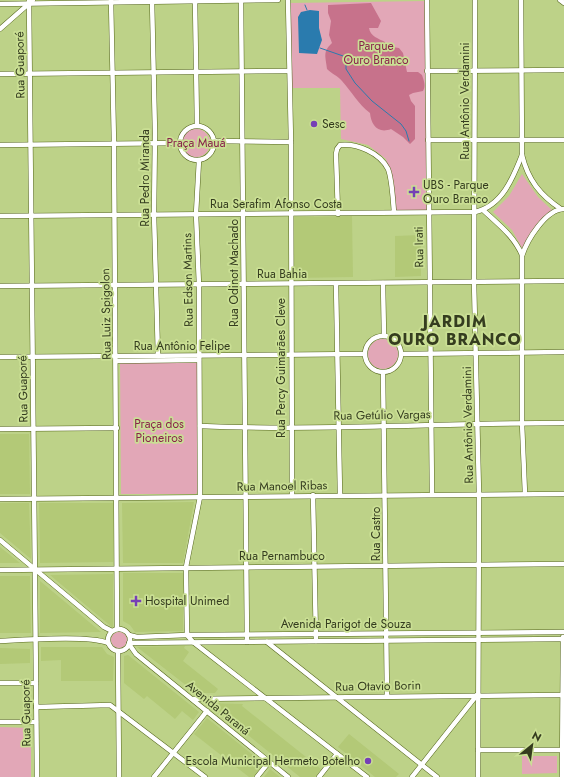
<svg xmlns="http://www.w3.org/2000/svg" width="564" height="777" font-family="Jost,sans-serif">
<rect width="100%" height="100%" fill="#bdd288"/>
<g fill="#b3c977">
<polygon points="352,216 353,277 294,278 293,217"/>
<polygon points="421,235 421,276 395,277 395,236"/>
<polygon points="0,434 29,434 30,494 0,494"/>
<polygon points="194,502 183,563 123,563 122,503"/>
<polygon points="0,503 29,503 31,559 0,533"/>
<polygon points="39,503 113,503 113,562 40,563"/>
<polygon points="0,547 20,563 0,563"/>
<polygon points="123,573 183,573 183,631 135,632 130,625 123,621"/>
<polygon points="113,574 113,628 50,575"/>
<polygon points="0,576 30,576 31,633 0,633"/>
<polygon points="40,581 101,632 40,633"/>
<polygon points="185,646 184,648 189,652 183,661 218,689 215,693 196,693 137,647"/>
<polygon points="41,647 102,647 107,654 114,657 113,681 61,681 61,660 41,661"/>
<polygon points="0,648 30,649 30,663 0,664"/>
<polygon points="128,655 199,712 193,720 182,711 175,719 147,696 144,699 124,683 124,656"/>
<polygon points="208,703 243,704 242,706 321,769 315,777 300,777"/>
<polygon points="207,718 264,764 253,777 249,777 194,734"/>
<polygon points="349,734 399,774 396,777 375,777 338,747"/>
<polygon points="270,769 280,777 264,777"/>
</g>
<g fill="#e2a7b7">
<polygon points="426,1 428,210 396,210 386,159 368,145 341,139 340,88 292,88 290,3"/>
<circle cx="196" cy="143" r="14"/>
<polygon points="522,174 538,197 553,211 538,223 522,248 512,230 493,212 509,196"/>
<circle cx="383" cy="354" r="15"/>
<polygon points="120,362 197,363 198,491 196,494 121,494"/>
<circle cx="119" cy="640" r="8"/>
<polygon points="0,727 31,728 31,777 0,777"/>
<polygon points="522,756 557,756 557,773 522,774"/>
</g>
<path fill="#c7728b" d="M371,3L381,21L378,28H369C370,36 379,39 385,42L387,49L392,47L399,48L403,53L407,72H418L422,75C424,81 426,86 423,91L413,93L409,95L411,101L415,106V139L410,144L403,137L391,129C378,134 371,125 370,113C358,104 352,92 342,81C338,76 332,74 327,69C326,57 322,52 332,43L329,35L331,21L328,13V5Z"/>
<polygon fill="#2a7bae" points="310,10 319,11 319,28 322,40 317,54 299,53 298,17 301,12"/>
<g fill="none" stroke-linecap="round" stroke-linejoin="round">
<g stroke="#2a7bae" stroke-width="1">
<polyline points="305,5 307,10"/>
<polyline points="320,48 346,57 346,69 355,83 372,101 401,124 406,131 409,141"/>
</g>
<g stroke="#54651b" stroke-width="5.5">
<g id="minor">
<polyline points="29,0 37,777"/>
<polyline points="111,0 114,144 117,629"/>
<polyline points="152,0 155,133 154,214 158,356"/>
<polyline points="195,0 197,125"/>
<polyline points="241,0 247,642"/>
<polyline points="288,0 291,142 292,496"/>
<polyline points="427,0 432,494"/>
<polyline points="475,0 474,281 479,494 478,777"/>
<path d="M521,0L522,155C528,180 540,195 561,209"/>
<polyline points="560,0 564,3"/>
<polyline points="0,4 278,0"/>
<polyline points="0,29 33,0"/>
<polyline points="427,71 564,70"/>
<polyline points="0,74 289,71"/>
<circle cx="197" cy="143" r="17"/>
<polyline points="428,140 564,140"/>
<polyline points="214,141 291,142"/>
<polyline points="0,145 180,143"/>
<polyline points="199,160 196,214 199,285 200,497 186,567 187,635 193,642 367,777"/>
<path d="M483,210C498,224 514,236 522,255"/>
<path d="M338,214L336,154L337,149L340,145C357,143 380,153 388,169C392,179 393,201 394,212"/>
<path d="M0,216L475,212C502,206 513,178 522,155"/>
<polyline points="383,283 384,336"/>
<polyline points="336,284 340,495"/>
<polyline points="0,286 564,281"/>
<circle cx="383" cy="354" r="18"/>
<polyline points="401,354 564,352"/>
<polyline points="0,357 365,354"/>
<polyline points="116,361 199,360"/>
<polyline points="383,372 387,696"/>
<path d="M200,426C321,431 443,423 564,423"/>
<polyline points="0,429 117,428"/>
<path d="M525,494L522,423V256C527,240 546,209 564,209"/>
<polyline points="313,495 316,641"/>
<polyline points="0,499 564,494"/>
<polyline points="0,540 104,627 112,631"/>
<polyline points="0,570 564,564"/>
<circle cx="119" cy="640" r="11"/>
<polyline points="129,635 137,637 187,635 564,632"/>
<path d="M0,641C25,640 88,635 108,643"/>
<polyline points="267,642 437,777"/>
<polyline points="129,643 564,639"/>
<polyline points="129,644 136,654 288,777"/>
<polyline points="118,651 119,777"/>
<polyline points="0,683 36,683"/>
<polyline points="193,699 564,695"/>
<polyline points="36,707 110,705 205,777"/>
<polyline points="0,722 36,722"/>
<polyline points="478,750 562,750"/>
<polyline points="154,777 207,711"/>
<polyline points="257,777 269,762"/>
<polyline points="319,777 337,754"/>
<polyline points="412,777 477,695"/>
<polyline points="562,777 563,637"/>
</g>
</g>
<use href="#minor" stroke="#fff" stroke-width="4.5"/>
</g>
<g fill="#763fb6" stroke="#cadf94" stroke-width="1.5">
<circle cx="314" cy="124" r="4"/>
<path d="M412 186h4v4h4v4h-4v4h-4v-4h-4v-4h4z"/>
<path d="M134 595h4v4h4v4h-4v4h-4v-4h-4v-4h4z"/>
<circle cx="368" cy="761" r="4"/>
</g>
<g text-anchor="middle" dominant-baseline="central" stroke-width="3.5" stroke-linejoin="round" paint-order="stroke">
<g font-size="12" fill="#88214a" stroke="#cadf94">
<text x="376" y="46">Parque<tspan x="376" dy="14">Ouro Branco</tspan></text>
<text x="196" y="143">Praça Mauá</text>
<text x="159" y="424">Praça dos<tspan x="159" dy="14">Pioneiros</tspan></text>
</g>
<g font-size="12" fill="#353d1f" stroke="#cadf94">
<text transform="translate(20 65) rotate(-91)">Rua Guaporé</text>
<text transform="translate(465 101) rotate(-90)">Rua Antônio Verdamini</text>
<text transform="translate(145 178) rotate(-90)">Rua Pedro Miranda</text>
<text x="276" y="204">Rua Serafim Afonso Costa</text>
<text transform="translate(419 247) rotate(-91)">Rua Irati</text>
<text transform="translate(234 273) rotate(-90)">Rua Odinot Machado</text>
<text x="282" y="274">Rua Bahia</text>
<text transform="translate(188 280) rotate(-91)">Rua Edson Martins</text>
<text transform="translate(106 314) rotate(-91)">Rua Luiz Spigolon</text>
<text x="182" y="346">Rua Antônio Felipe</text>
<text transform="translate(281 368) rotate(-90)">Rua Percy Guimarães Cleve</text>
<text transform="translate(23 389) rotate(-91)">Rua Guaporé</text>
<text transform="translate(382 415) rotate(-1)">Rua Getúlio Vargas</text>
<text transform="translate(468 425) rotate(-91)">Rua Antônio Verdamini</text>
<text transform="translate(282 486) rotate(-1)">Rua Manoel Ribas</text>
<text transform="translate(376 534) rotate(-90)">Rua Castro</text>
<text x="282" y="556">Rua Pernambuco</text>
<text x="346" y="624">Avenida Parigot de Souza</text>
<text transform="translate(378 686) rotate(-1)">Rua Otavio Borin</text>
<text transform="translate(218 708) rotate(39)">Avenida Paraná</text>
<text transform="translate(26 713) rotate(-91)">Rua Guaporé</text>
</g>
<g font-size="12" fill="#353d1f" stroke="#cadf94" text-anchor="start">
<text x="322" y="124">Sesc</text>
<text x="423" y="185">UBS - Parque<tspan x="423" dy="14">Ouro Branco</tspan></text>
<text x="145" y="601">Hospital Unimed</text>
<text x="360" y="761" text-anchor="end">Escola Municipal Hermeto Botelho</text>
</g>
<g font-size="16" font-weight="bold" letter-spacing="1" fill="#353d1f" stroke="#cadf94">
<text x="455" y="321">JARDIM<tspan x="455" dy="18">OURO BRANCO</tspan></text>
</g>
</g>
<g transform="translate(532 745) rotate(29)" stroke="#cadf94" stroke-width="3" paint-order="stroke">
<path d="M0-3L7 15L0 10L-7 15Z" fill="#353d1f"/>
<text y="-6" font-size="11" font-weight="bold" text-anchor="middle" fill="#353d1f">N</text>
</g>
</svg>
